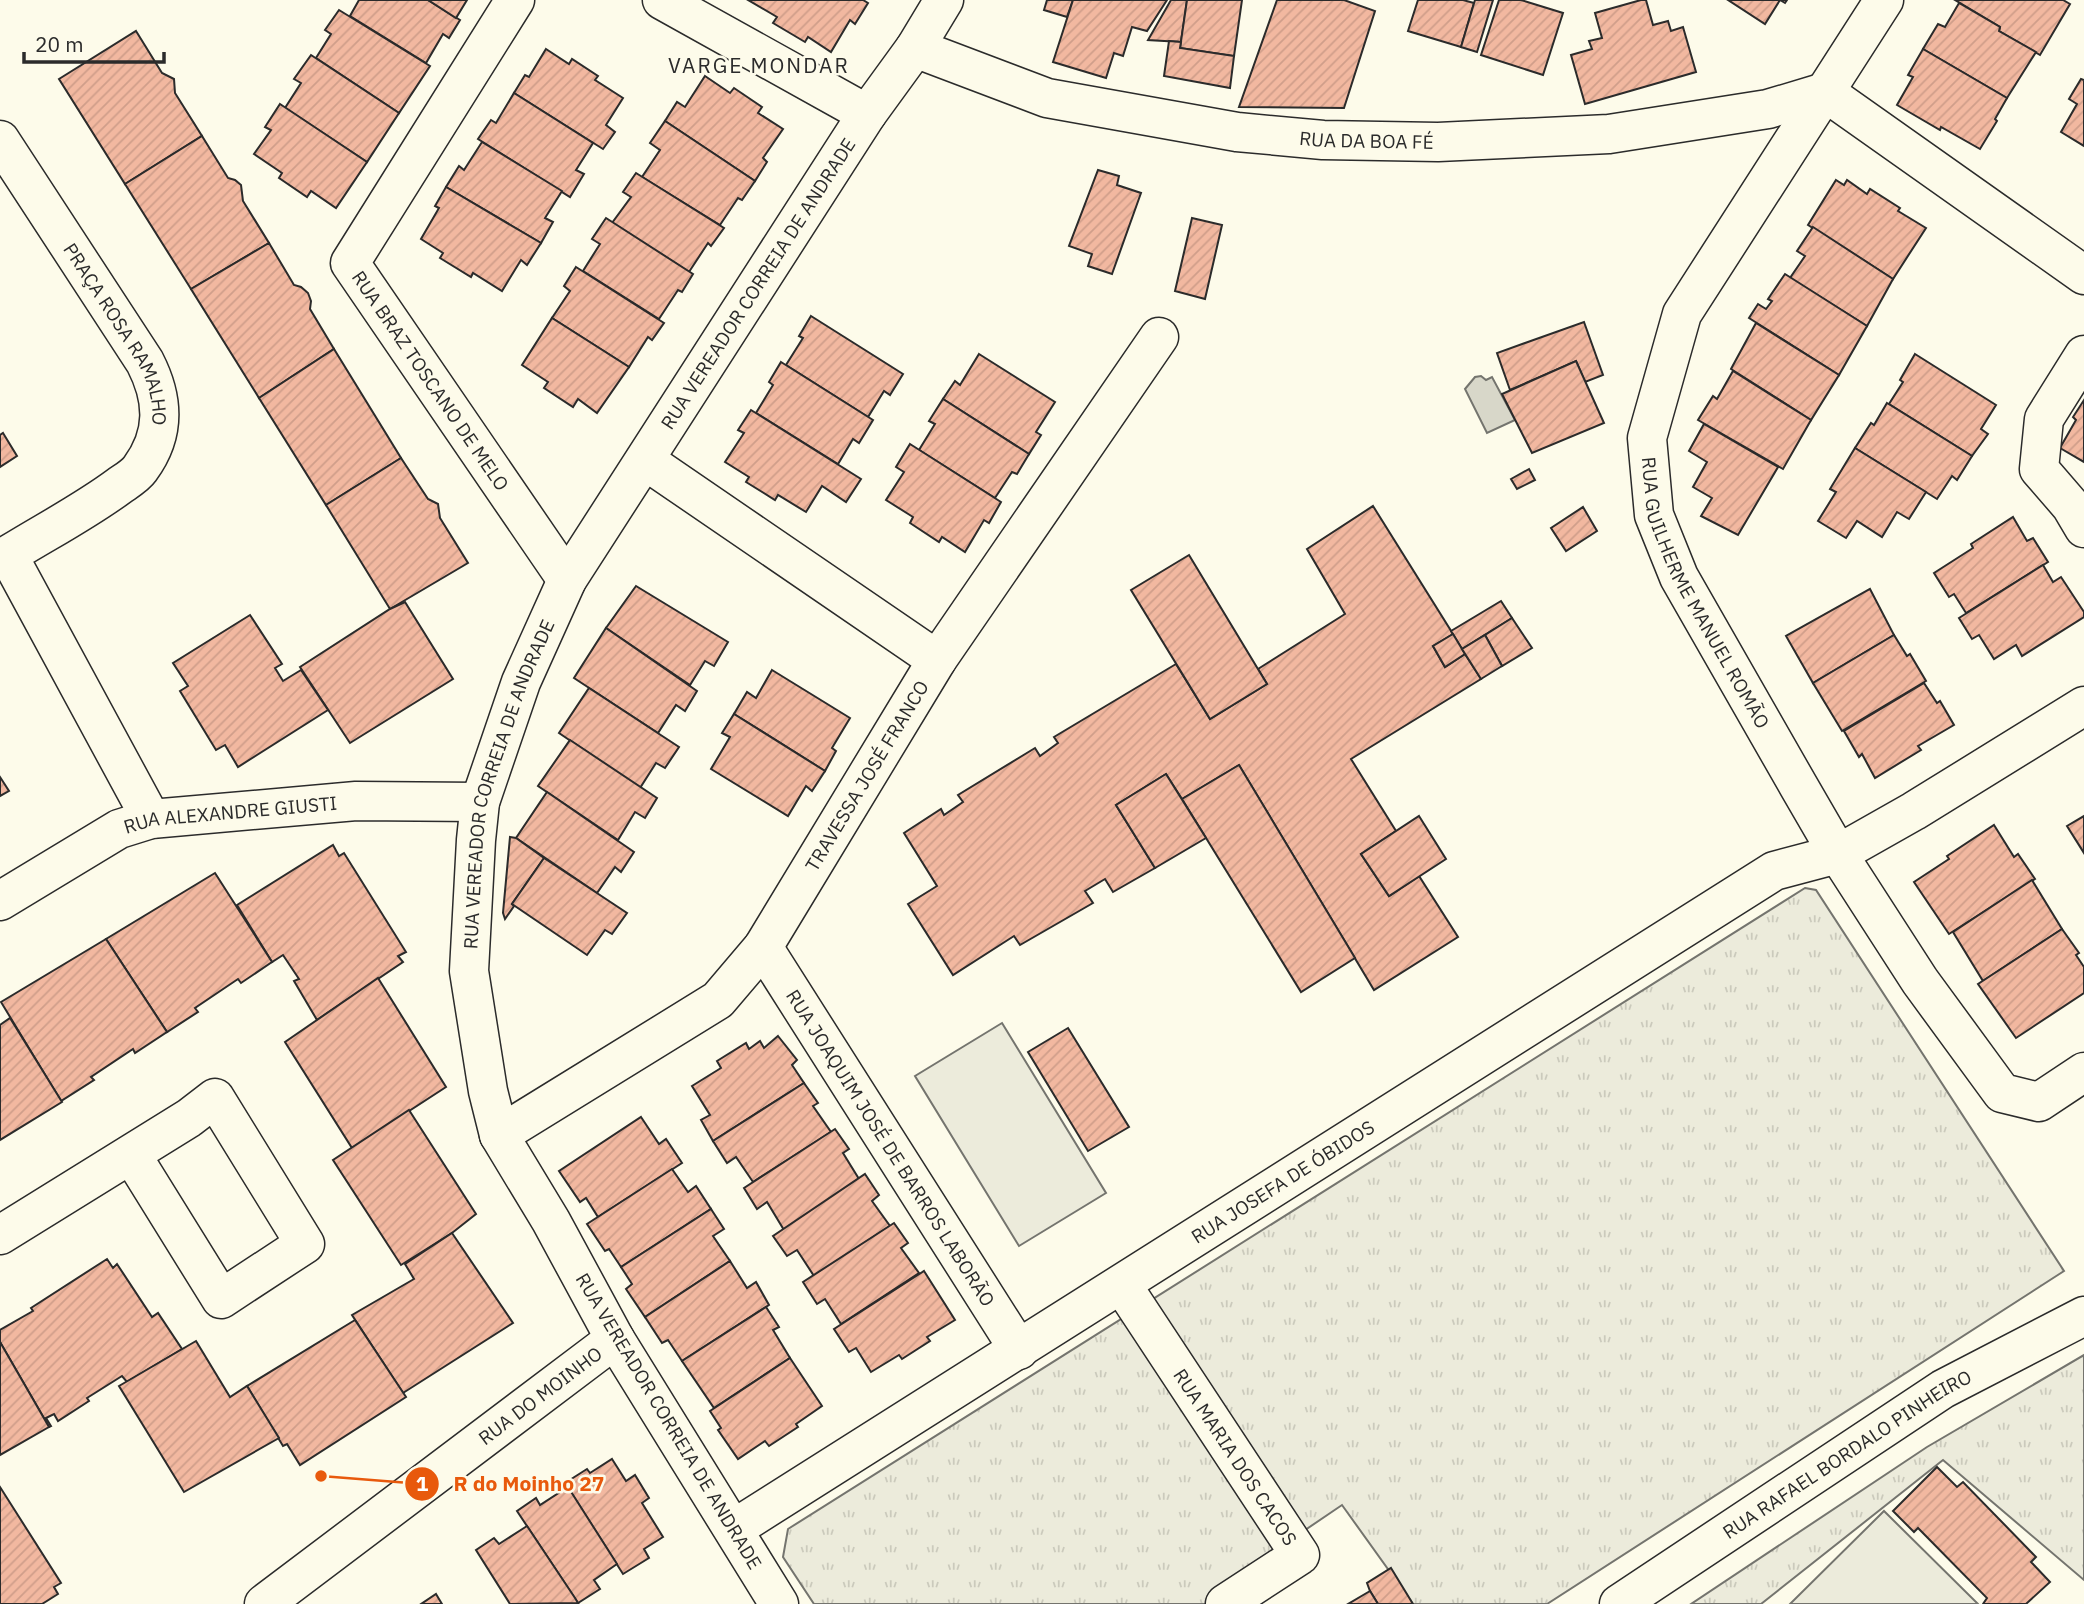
<svg xmlns="http://www.w3.org/2000/svg" width="2084" height="1604" font-family="'IBM Plex Sans',sans-serif">
<defs>
<pattern id="grass-tufts" width="24" height="20" patternUnits="userSpaceOnUse" patternTransform="scale(1.75)"><rect width="24" height="20" fill="#ecebdb"/><path d="M3 7l-1-3M5 7V3M7 7l1-3M15 17l-1-3M17 17v-4M19 17l1-3" fill="none" stroke="#cbcabc"/></pattern>
<pattern id="building-hatch" width="6" height="6" patternUnits="userSpaceOnUse" patternTransform="scale(1.75)"><rect width="6" height="6" fill="#f2b8a0"/><path d="M-1 1l2-2M0 6l6-6M5 7l2-2" fill="none" stroke="#d09e8a"/></pattern>
</defs>
<rect width="100%" height="100%" fill="#fdfbea"/>
<g fill="url(#grass-tufts)" stroke="#74746e" stroke-width="2">
<polygon points="1805,888 1816,890 2064,1271 1547,1604 1413,1604 1342,1505 1230,1581 1245,1604 814,1604 783,1557 788,1529"/>
<polygon points="2084,1355 2084,1580 1943,1460 1761,1604 1691,1604 1927,1447"/>
</g>
<g fill="#ecebdb" stroke="#74746e" stroke-width="2">
<polygon points="1002,1023 1106,1193 1019,1246 915,1076"/>
<polygon points="1884,1511 1978,1604 1790,1604"/>
</g>
<polygon fill="#d8d7c9" stroke="#74746e" stroke-width="2" points="1481,376 1486,380 1492,377 1515,420 1487,433 1465,389 1475,377"/>
<g fill="url(#building-hatch)" stroke="#2b2b2b" stroke-width="2">
<polygon points="359,0 428,0 460,20 449,38 443,34 426,63 350,16"/>
<polygon points="428,0 467,0 456,18"/>
<polygon points="748,0 863,0 868,3 855,24 850,20 831,52 808,37 805,42 773,23 777,17"/>
<polygon points="1047,0 1073,0 1067,17 1044,10"/>
<polygon points="1073,0 1167,0 1147,31 1132,27 1123,56 1114,53 1106,78 1053,62"/>
<polygon points="1171,0 1187,0 1181,42 1148,40"/>
<polygon points="1187,0 1242,0 1234,56 1180,48"/>
<polygon points="1277,0 1344,0 1375,11 1344,108 1239,107"/>
<polygon points="1418,0 1463,0 1474,3 1461,47 1408,31"/>
<polygon points="1475,0 1493,0 1477,52 1461,47"/>
<polygon points="1499,0 1521,0 1563,13 1543,75 1481,55"/>
<polygon points="1641,0 1646,0 1653,25 1668,21 1671,31 1683,27 1696,72 1585,104 1571,55 1592,49 1589,41 1602,38 1595,13"/>
<polygon points="1728,0 1787,0 1785,3 1780,0 1765,24"/>
<polygon points="1955,0 2063,0 2070,4 2040,55 1999,31 2000,27"/>
<polygon points="1959,3 2000,27 1999,31 2036,52 2007,98 1923,49 1938,24 1945,27"/>
<polygon points="339,10 430,66 399,113 316,58 331,34 325,30"/>
<polygon points="136,31 162,73 174,79 175,93 202,136 125,184 59,79"/>
<polygon points="1169,41 1181,42 1180,48 1234,56 1230,88 1164,76"/>
<polygon points="546,49 569,64 572,59 598,76 595,80 623,98 606,125 615,132 603,149 514,93 525,75 529,77"/>
<polygon points="1923,49 2007,98 1995,119 1997,121 1980,149 1941,127 1940,130 1897,105 1913,77 1908,75"/>
<polygon points="311,55 399,113 367,162 285,108 301,83 294,79"/>
<polygon points="705,76 730,93 734,88 762,107 758,113 783,129 763,158 767,162 755,181 665,121 677,102 685,107"/>
<polygon points="2081,79 2084,80 2084,146 2061,132 2077,104 2069,99"/>
<polygon points="514,93 593,143 576,170 584,174 570,197 478,139 491,120 496,123"/>
<polygon points="280,104 367,162 336,208 311,191 307,197 279,178 282,173 254,154 271,130 265,127"/>
<polygon points="665,121 755,181 742,200 738,198 720,225 642,177 660,150 650,143"/>
<polygon points="202,136 228,178 235,180 241,185 243,201 269,243 191,289 125,184"/>
<polygon points="482,142 562,191 545,218 553,222 541,243 446,187 459,166 464,170"/>
<polygon points="1098,170 1119,176 1117,185 1141,193 1112,274 1088,266 1092,254 1069,246"/>
<polygon points="636,173 724,228 711,246 708,243 689,272 612,223 631,197 623,192"/>
<polygon points="1836,180 1844,185 1847,180 1867,194 1870,189 1900,208 1898,211 1926,228 1893,279 1808,225"/>
<polygon points="446,187 541,243 527,265 521,260 502,291 473,273 471,277 440,258 443,253 421,239 439,208 435,206"/>
<polygon points="606,218 693,274 682,292 678,290 659,319 583,271 600,244 592,239"/>
<polygon points="1192,218 1222,225 1205,299 1175,291"/>
<polygon points="1813,227 1893,279 1867,326 1790,278 1805,256 1797,251"/>
<polygon points="269,243 294,285 301,287 308,293 311,301 310,309 334,349 259,398 191,289"/>
<polygon points="576,267 664,323 652,340 648,337 629,367 552,318 570,291 564,286"/>
<polygon points="1785,274 1867,326 1839,375 1749,318 1758,304 1766,309 1772,301 1768,299"/>
<polygon points="811,316 903,374 890,395 884,391 868,417 786,365 803,338 799,336"/>
<polygon points="552,318 629,367 597,413 578,399 573,407 544,388 548,382 522,365"/>
<polygon points="1584,322 1603,375 1585,382 1576,361 1510,390 1497,353"/>
<polygon points="1756,323 1839,375 1811,420 1731,369"/>
<polygon points="334,349 401,458 326,505 259,398"/>
<polygon points="979,354 1055,402 1036,432 1041,435 1029,454 943,399 955,381 960,385"/>
<polygon points="1915,354 1996,405 1981,429 1988,434 1972,456 1889,404 1903,382 1900,380"/>
<polygon points="1576,361 1604,423 1532,453 1502,394"/>
<polygon points="781,362 873,420 859,443 853,439 838,464 756,413 773,385 769,382"/>
<polygon points="1733,371 1811,420 1783,469 1698,420 1713,396 1717,399"/>
<polygon points="943,399 1029,454 1017,474 1012,472 995,498 919,450 935,424 929,421"/>
<polygon points="2084,400 2084,462 2060,448 2076,420 2073,417"/>
<polygon points="1887,403 1972,456 1957,480 1952,476 1937,499 1855,448 1871,423 1874,425"/>
<polygon points="751,410 861,479 846,502 822,486 806,512 778,495 775,500 746,482 749,477 725,462 744,433 738,430"/>
<polygon points="1704,424 1778,467 1738,535 1701,516 1712,498 1693,487 1707,462 1689,451"/>
<polygon points="3,433 17,456 0,467 0,435"/>
<polygon points="910,444 1001,502 989,523 984,520 965,552 942,537 939,542 910,523 913,517 886,500 904,472 896,467"/>
<polygon points="1855,448 1926,492 1909,519 1897,512 1882,537 1857,521 1846,538 1818,521 1836,492 1830,489"/>
<polygon points="401,458 428,499 438,504 440,518 468,563 390,609 326,505"/>
<polygon points="1529,469 1535,480 1517,489 1511,479"/>
<polygon points="1373,506 1453,634 1433,646 1445,667 1465,654 1481,679 1351,759 1396,831 1361,854 1389,896 1419,876 1458,937 1374,990 1239,765 1182,799 1166,774 1116,805 1155,868 1113,892 1105,879 1085,891 1093,903 1020,945 1014,936 953,975 908,904 937,886 904,833 941,809 944,815 963,802 958,795 1035,748 1040,756 1058,743 1054,737 1176,664 1210,719 1267,684 1258,669 1345,614 1307,549"/>
<polygon points="1583,507 1597,531 1566,551 1551,528"/>
<polygon points="2013,517 2027,541 2033,538 2048,562 1966,613 1954,594 1949,597 1934,573 1973,548 1971,544"/>
<polygon points="1189,555 1267,684 1210,719 1131,590"/>
<polygon points="2043,565 2053,582 2061,577 2084,612 2084,617 2022,656 2016,645 1994,659 1979,635 1972,639 1959,618"/>
<polygon points="636,586 728,642 714,666 705,661 690,685 606,628"/>
<polygon points="1870,589 1894,635 1813,683 1786,636"/>
<polygon points="1501,601 1512,618 1462,649 1451,631"/>
<polygon points="405,602 453,679 350,743 300,667 390,609"/>
<polygon points="250,615 282,664 275,668 283,681 301,670 328,710 238,767 225,745 216,750 180,691 188,686 173,663"/>
<polygon points="1512,618 1532,648 1502,666 1485,635"/>
<polygon points="606,628 697,691 685,711 676,705 658,733 574,678"/>
<polygon points="1453,634 1465,654 1445,667 1433,646"/>
<polygon points="1485,635 1502,666 1481,679 1462,649"/>
<polygon points="1894,635 1907,656 1910,654 1926,681 1842,731 1813,683"/>
<polygon points="772,670 850,718 832,748 836,751 825,771 734,714 747,692 756,698"/>
<polygon points="1924,683 1937,703 1940,701 1954,725 1918,746 1921,750 1875,778 1862,754 1859,757 1844,731"/>
<polygon points="589,688 679,747 665,768 656,763 640,788 559,733"/>
<polygon points="734,714 825,771 812,791 806,786 788,816 711,769 730,737 722,733"/>
<polygon points="570,740 657,798 645,818 635,812 618,840 538,786"/>
<polygon points="1239,765 1355,958 1301,992 1182,799"/>
<polygon points="1166,774 1206,838 1155,868 1116,805"/>
<polygon points="0,777 9,791 0,796"/>
<polygon points="547,792 634,852 621,872 615,867 597,893 516,838"/>
<polygon points="1419,816 1446,859 1389,896 1361,854"/>
<polygon points="2084,816 2084,853 2067,826"/>
<polygon points="1994,825 2014,857 2018,854 2035,879 1949,934 1914,882 1949,859 1947,856"/>
<polygon points="510,837 516,838 544,858 512,904 514,906 505,919 503,913"/>
<polygon points="333,845 339,856 344,853 406,952 398,956 403,962 317,1020 294,981 299,979 283,955 272,962 237,905"/>
<polygon points="544,858 627,913 612,934 605,930 587,955 512,904"/>
<polygon points="215,873 272,962 241,983 238,979 195,1008 198,1012 167,1032 106,939"/>
<polygon points="2032,880 2062,929 1983,981 1953,932"/>
<polygon points="2062,929 2079,953 2076,955 2084,967 2084,993 2016,1038 1978,984"/>
<polygon points="106,939 167,1032 135,1053 133,1049 91,1077 94,1080 61,1101 1,1002"/>
<polygon points="378,978 446,1087 352,1148 285,1042"/>
<polygon points="10,1018 62,1102 0,1140 0,1025"/>
<polygon points="1068,1028 1129,1127 1088,1151 1028,1052"/>
<polygon points="778,1036 797,1060 792,1065 804,1083 713,1141 701,1120 710,1115 692,1086 721,1068 717,1061 746,1043 749,1049 760,1041 764,1048"/>
<polygon points="804,1083 818,1103 813,1106 831,1132 753,1182 736,1157 727,1163 713,1141"/>
<polygon points="409,1110 476,1214 452,1233 401,1265 333,1160"/>
<polygon points="641,1117 659,1144 666,1139 682,1163 598,1217 586,1198 580,1202 559,1171"/>
<polygon points="835,1129 849,1149 843,1153 859,1179 784,1230 767,1202 757,1209 744,1188"/>
<polygon points="672,1169 688,1192 696,1186 711,1209 621,1267 609,1249 605,1251 587,1224"/>
<polygon points="865,1174 879,1195 872,1201 890,1226 814,1276 797,1250 787,1256 773,1236"/>
<polygon points="711,1209 724,1229 713,1236 730,1261 645,1317 626,1289 632,1284 621,1267"/>
<polygon points="894,1223 908,1243 901,1248 919,1273 841,1324 825,1299 817,1304 803,1282"/>
<polygon points="452,1233 513,1323 403,1393 352,1315 414,1279 405,1264"/>
<polygon points="107,1259 113,1268 117,1264 152,1317 158,1313 182,1349 127,1382 122,1376 87,1398 89,1401 58,1421 54,1414 46,1418 51,1426 49,1427 0,1342 0,1330 33,1311 31,1308"/>
<polygon points="730,1261 747,1288 756,1282 769,1305 682,1361 668,1340 662,1343 645,1317"/>
<polygon points="924,1271 955,1320 927,1337 930,1341 902,1359 899,1355 871,1372 856,1348 849,1352 834,1329"/>
<polygon points="766,1307 779,1327 773,1330 790,1358 714,1408 682,1361"/>
<polygon points="355,1320 406,1397 300,1465 287,1444 283,1446 247,1386"/>
<polygon points="196,1341 230,1397 247,1386 279,1438 184,1492 119,1386"/>
<polygon points="0,1342 49,1427 0,1455"/>
<polygon points="790,1358 822,1406 796,1424 798,1427 769,1446 765,1441 738,1459 718,1430 721,1428 710,1411"/>
<polygon points="612,1459 626,1481 635,1475 649,1498 642,1503 663,1537 644,1549 649,1558 623,1574 565,1483 587,1469 590,1473"/>
<polygon points="1937,1467 1957,1487 1963,1482 2036,1557 2031,1562 2050,1582 2026,1604 1983,1604 1987,1598 1918,1528 1914,1532 1893,1511"/>
<polygon points="0,1487 61,1583 54,1587 58,1594 42,1604 0,1604"/>
<polygon points="568,1487 617,1564 594,1580 600,1589 578,1603 517,1511 536,1498 540,1505"/>
<polygon points="527,1526 575,1598 578,1603 510,1604 476,1550 494,1538 499,1544"/>
<polygon points="1391,1568 1413,1604 1378,1604 1370,1591 1367,1583"/>
<polygon points="1370,1591 1378,1604 1348,1604"/>
<polygon points="436,1594 442,1604 421,1604"/>
</g>
<g fill="none" stroke-linecap="round" stroke-linejoin="round">
<g stroke="#2b2b2b" stroke-width="41">
<g id="minor">
<path id="s1" d="M515,0L350,263L567,580"/>
<polyline points="662,0 867,114"/>
<path id="s2" d="M1884,0L1682,314L1647,438L1654,515L1679,577L1798,785L1838,854L1920,981L2002,1093L2039,1102L2084,1072"/>
<path id="s3" d="M915,48L1047,98L1237,132L1323,140L1438,142L1609,134L1768,109L1825,92L2084,275"/>
<path id="s4" d="M0,140L145,362C164,399 166,434 140,469C135,476 126,481 119,486C84,512 45,532 8,555L151,819"/>
<polyline points="2084,355 2044,419 2039,469 2071,506 2084,528"/>
<polyline points="646,461 937,660"/>
<path id="s5" d="M0,901L119,829L151,819L356,801L480,802"/>
<path id="s6" d="M763,947L1019,1350"/>
<path id="s7" d="M499,1135L718,1000L763,947L937,660L1159,337"/>
<polyline points="0,1235 189,1118 215,1098 305,1244 221,1299 131,1154"/>
<path id="s8" d="M1122,1285L1300,1555L1225,1604"/>
<path id="s9" d="M735,1528L1774,871L1838,854L1914,811L2084,706"/>
<path id="s10" d="M264,1604L615,1339"/>
</g>
</g>
<g stroke="#2b2b2b" stroke-width="41">
<g id="tertiary">
<path id="s11" d="M779,1604L615,1339L551,1221L499,1135L488,1091L469,971L476,840L480,802L521,682L567,580L867,114L915,48L944,0"/>
<path id="s12" d="M1619,1604L1943,1389L2084,1316"/>
</g>
</g>
<use href="#minor" stroke="#fdfbea" stroke-width="38"/>
<use href="#tertiary" stroke="#fdfbea" stroke-width="38"/>
</g>
<g text-anchor="middle" dominant-baseline="central" stroke-width="5" stroke-linejoin="round" paint-order="stroke">
<g font-size="19" fill="#2b2b2b" stroke="#fdfbea">
<text stroke="none"><textPath href="#s3" startOffset="464">RUA DA BOA FÉ</textPath></text>
<text stroke="none"><textPath href="#s11" startOffset="1474">RUA VEREADOR CORREIA DE ANDRADE</textPath></text>
<text stroke="none"><textPath href="#s4" startOffset="228">PRAÇA ROSA RAMALHO</textPath></text>
<text stroke="none"><textPath href="#s1" startOffset="453">RUA BRAZ TOSCANO DE MELO</textPath></text>
<text stroke="none"><textPath href="#s2" startOffset="670">RUA GUILHERME MANUEL ROMÃO</textPath></text>
<text stroke="none"><textPath href="#s7" startOffset="527">TRAVESSA JOSÉ FRANCO</textPath></text>
<text stroke="none"><textPath href="#s11" startOffset="906">RUA VEREADOR CORREIA DE ANDRADE</textPath></text>
<text stroke="none"><textPath href="#s5" startOffset="252">RUA ALEXANDRE GIUSTI</textPath></text>
<text stroke="none"><textPath href="#s6" startOffset="238">RUA JOAQUIM JOSÉ DE BARROS LABORÃO</textPath></text>
<text stroke="none"><textPath href="#s9" startOffset="648">RUA JOSEFA DE ÓBIDOS</textPath></text>
<text stroke="none"><textPath href="#s10" startOffset="346">RUA DO MOINHO</textPath></text>
<text transform="translate(669 1421) rotate(59)">RUA VEREADOR CORREIA DE ANDRADE</text>
<text stroke="none"><textPath href="#s12" startOffset="273">RUA RAFAEL BORDALO PINHEIRO</textPath></text>
<text stroke="none"><textPath href="#s8" startOffset="206">RUA MARIA DOS CACOS</textPath></text>
</g>
<g font-size="21" letter-spacing="2" fill="#2b2b2b" stroke="#fdfbea">
<text x="759" y="65">VARGE MONDAR</text>
</g>
</g>
<path fill="none" stroke="#e8590c" stroke-width="2.5" d="M321 1476L422 1484"/>
<g fill="#e8590c" stroke="#fdfbea" stroke-width="2.5">
<circle cx="321" cy="1476" r="7"/>
<circle cx="422" cy="1484" r="18"/>
</g>
<g font-size="21" text-anchor="middle" font-weight="bold" fill="#fff">
<text x="422" y="1491">1</text>
</g>
<g font-size="21" text-anchor="middle" font-weight="bold" fill="#e8590c" stroke="#fdfbea" stroke-width="5" stroke-linejoin="round" paint-order="stroke">
<text x="529" y="1491">R do Moinho 27</text>
</g>
<path d="M24 52v10h140v-10" fill="none" stroke="#2b2b2b" stroke-width="3.5"/>
<text x="35" y="52" font-size="21" fill="#2b2b2b" stroke="#fdfbea" stroke-width="5" paint-order="stroke">20 m</text>
</svg>
